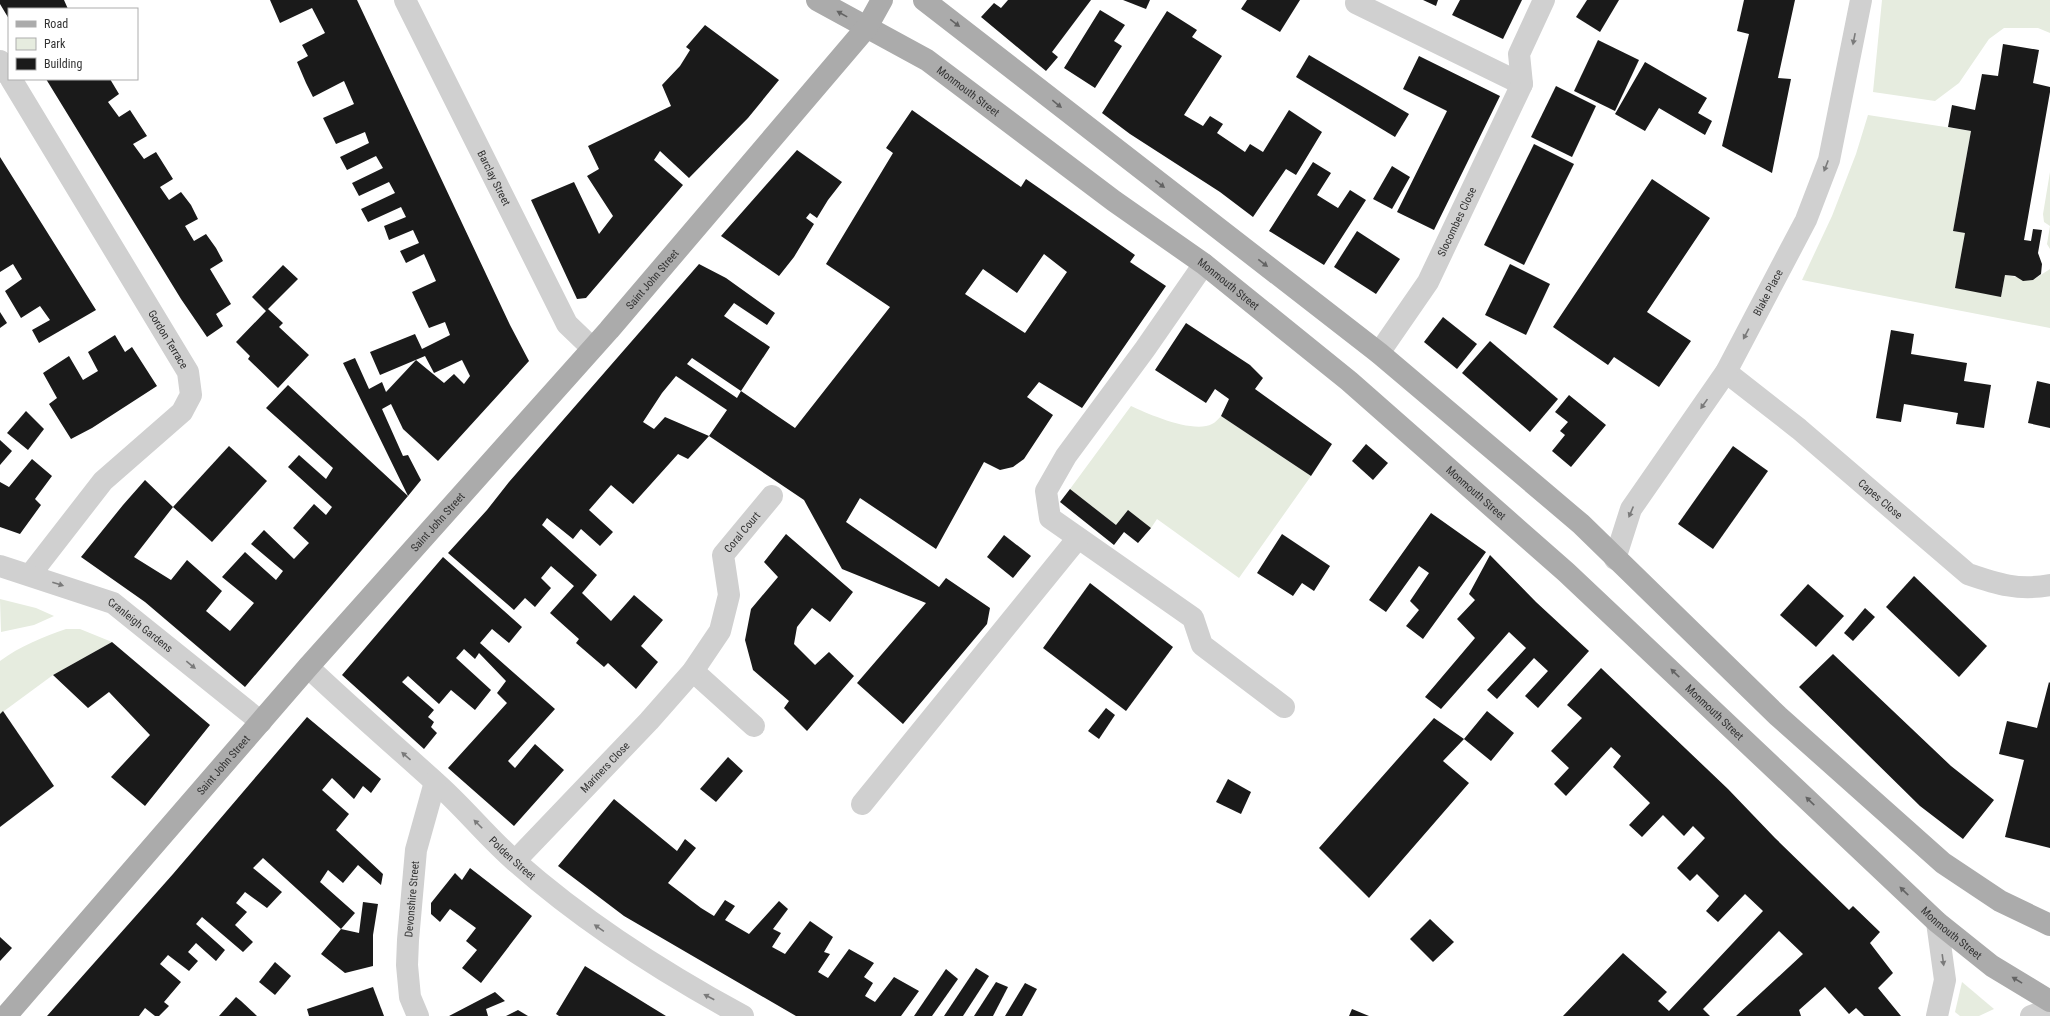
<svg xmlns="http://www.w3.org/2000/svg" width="2050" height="1016" font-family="'Roboto Condensed',sans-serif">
<rect width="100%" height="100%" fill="#fff"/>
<g fill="#e6ecdf">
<polygon points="1882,0 2050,0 2050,33 2038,28 2004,28 1989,39 1959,83 1935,101 1873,92"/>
<polygon points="1868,115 1971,131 1953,231 1965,233 2001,297 2005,275 2033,280 2050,269 2050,328 1802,280 1832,216 1856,154"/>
<polygon points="2050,172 2050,249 2047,244 2050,226 2044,222 2043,214"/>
<path d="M1131,406C1148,414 1194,434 1212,424C1215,423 1218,419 1221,416L1311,476L1239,578L1157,519L1151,528L1116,525L1070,489Z"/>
<polygon points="0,599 36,608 54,616 34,625 1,632"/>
<path d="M66,629H80L112,642L53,675L0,714V661C20,646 43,637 66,629Z"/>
<polygon points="1962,982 1994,1009 1979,1016 1960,1016 1955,1012"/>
</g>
<g fill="#1a1a1a" fill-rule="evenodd">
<polygon points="0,0 64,0 68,9 9,9 9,19 0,4"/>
<polygon points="270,0 357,0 510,325 529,361 438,461 403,429 391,404 382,409 403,456 408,455 421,480 408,496 343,363 355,358 369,389 382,382 386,392 416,360 444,383 454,374 464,384 470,376 462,360 434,373 425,356 380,375 370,352 415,334 422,349 450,335 445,322 429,328 412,292 436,281 424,254 406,263 400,251 419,243 413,230 389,240 384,226 406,217 401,207 368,222 361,209 395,193 389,182 359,196 352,183 383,168 376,156 347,170 340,157 369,143 365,132 336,144 323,118 354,104 344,81 313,97 306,83 297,62 308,56 302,45 325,33 312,8 280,23"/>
<polygon points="1008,0 1091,0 1052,52 1058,57 1046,71 981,17 994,3 1001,8"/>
<polygon points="1123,0 1150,0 1146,9"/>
<polygon points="1247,0 1300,0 1280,32 1241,9"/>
<polygon points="1423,0 1438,0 1436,6"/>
<polygon points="1460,0 1522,0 1503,39 1452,15"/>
<polygon points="1587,0 1619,0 1600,32 1576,17"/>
<polygon points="1744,0 1795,0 1778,78 1791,79 1772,173 1722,146 1749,34 1737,31"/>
<polygon points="1100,10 1125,25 1114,41 1122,46 1095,88 1064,68"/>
<polygon points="1167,11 1197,30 1192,37 1222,56 1184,115 1203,126 1210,116 1223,124 1217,133 1245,152 1250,144 1263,152 1289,110 1322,132 1296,175 1286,169 1253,217 1220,192 1130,134 1102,113"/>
<polygon points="705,25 779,80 748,118 689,178 660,151 654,160 683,185 586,298 577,299 531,200 574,182 599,234 613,216 587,176 599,169 588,146 671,106 662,85 680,66 690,50 686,47"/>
<polygon points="1598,40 1639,60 1615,111 1574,91"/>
<polygon points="2003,44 2039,50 2033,83 2050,87 2050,92 2024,240 2031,241 2033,229 2042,230 2038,253 2042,264 2041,274 2033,280 2023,281 2015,276 2005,275 2001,297 1955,288 1965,233 1953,231 1971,131 1948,127 1952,105 1975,110 1982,74 1998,76"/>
<polygon points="1309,55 1409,114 1395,137 1296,77"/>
<polygon points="1419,56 1500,96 1434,230 1397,212 1447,111 1403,89"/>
<polygon points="1645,62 1707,98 1698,113 1712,121 1705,135 1659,108 1645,131 1615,114"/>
<polygon points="46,79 110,79 119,94 108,102 119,117 130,110 147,136 133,144 144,159 156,152 173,179 160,187 169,200 181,192 191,205 198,219 185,226 194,241 206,234 216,248 223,261 210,269 231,304 216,314 223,326 207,337 181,299"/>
<polygon points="1556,86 1596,106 1572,157 1531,137"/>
<path d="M912,110L1021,187L1026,179L1039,188L1135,255L1130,262L1166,286L1082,408L1039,382L1027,397L1053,415L1024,459L1013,467L1000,470L984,462L936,549L860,498L846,522L939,587L946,578L990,608L987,624L903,724L857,683L926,603L842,569L804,500L709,436L688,459L678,454L633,504L611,485L589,510L613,532L600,546L581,529L573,539L547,518L542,525L597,575L582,593L611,621L634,595L663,620L641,646L658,662L636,689L608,663L604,667L576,643L579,639L550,613L574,586L551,566L541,578L551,588L535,607L525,598L514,610L448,553L487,510L509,482L699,264L726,278L775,313L767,325L734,303L724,316L770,347L741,391L692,358L687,364L737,398L741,391L795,428L890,307L826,264L893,153L886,148ZM1044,254L1067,272L1025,333L965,294L983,269L1017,293ZM676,376L727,410L709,436L665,417L654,429L643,422L662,393Z"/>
<polygon points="1534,144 1574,164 1524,265 1484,245"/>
<polygon points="797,150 842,182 828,200 817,218 810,213 806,218 814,224 794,257 779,276 721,236"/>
<polygon points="0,157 96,310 39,343 32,330 50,320 40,306 21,318 5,291 22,279 13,264 0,272"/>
<polygon points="1313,162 1331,173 1317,195 1338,208 1350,190 1366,200 1324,265 1269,231"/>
<polygon points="1392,166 1410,177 1392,209 1373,199"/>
<polygon points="1652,179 1710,218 1647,312 1691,341 1659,387 1614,357 1608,365 1553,327"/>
<polygon points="1357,231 1400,259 1376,294 1334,267"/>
<polygon points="1510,264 1550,284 1526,335 1485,315"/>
<polygon points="283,265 298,279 268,309 283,323 279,327 309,355 278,388 248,359 250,356 236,342 266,311 252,297"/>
<polygon points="0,312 7,323 0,328"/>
<polygon points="1443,317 1477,344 1457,369 1424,342"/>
<polygon points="1186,323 1250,365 1263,378 1255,389 1332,444 1311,476 1221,416 1229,399 1215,389 1206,403 1155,370"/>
<polygon points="1891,330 1914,334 1911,354 1967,363 1964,381 1991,385 1984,428 1956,424 1958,413 1904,404 1901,422 1876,418"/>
<polygon points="115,335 125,352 132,347 157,386 92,428 71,439 49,404 57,398 43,373 69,356 83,380 98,371 88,352"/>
<polygon points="1490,341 1558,399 1530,432 1462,373"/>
<polygon points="2037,381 2050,384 2050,428 2028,423"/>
<polygon points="288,385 408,496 245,687 145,602 81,557 123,505 145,480 173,507 134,557 171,580 187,560 222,591 206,611 230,631 254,603 222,577 245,552 276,580 283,571 251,544 264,530 294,559 309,543 293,528 314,504 326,515 332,507 288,467 299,455 326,479 333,468 266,408"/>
<polygon points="1569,395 1606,425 1571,467 1552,451 1565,435 1560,431 1568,422 1555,412"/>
<polygon points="26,411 44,429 28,450 7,433"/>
<polygon points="0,440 12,451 0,465"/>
<polygon points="1366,444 1388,463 1373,480 1352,461"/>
<polygon points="229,446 267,481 212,542 173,507"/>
<polygon points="1733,446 1768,471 1713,549 1678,524"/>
<polygon points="32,459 52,476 35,499 41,505 20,534 0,527 0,482 9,487"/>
<polygon points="1070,489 1116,525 1128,510 1151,528 1138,543 1124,532 1114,545 1060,502"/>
<polygon points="1431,513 1486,552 1423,639 1406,626 1419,610 1410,601 1429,573 1419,566 1386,612 1369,600"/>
<polygon points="786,534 853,592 830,622 812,608 797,627 794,644 815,665 829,652 854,676 807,731 784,708 789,701 753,670 745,640 751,609 778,577 764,562"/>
<polygon points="1282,534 1330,566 1314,591 1302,583 1293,596 1257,573"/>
<polygon points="1004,535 1031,556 1013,578 987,557"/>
<polygon points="1490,555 1536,602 1589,651 1538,708 1525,696 1548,671 1534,658 1497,699 1487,690 1526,648 1509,632 1441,709 1425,697 1475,638 1457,619 1475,600 1469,594"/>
<polygon points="443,557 522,627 509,643 492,629 480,643 555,709 508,761 515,768 535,744 564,770 514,826 448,768 507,703 497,693 506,681 479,653 475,659 464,649 456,658 491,690 475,710 451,690 439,704 408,676 402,682 434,710 428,717 434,722 431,727 437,733 424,749 342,675"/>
<polygon points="1914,576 1987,646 1959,677 1886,607"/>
<polygon points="1090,583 1173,647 1126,711 1043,648"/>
<polygon points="1808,584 1844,616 1816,647 1780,615"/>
<polygon points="1865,608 1875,617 1853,641 1844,633"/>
<polygon points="112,642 210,725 145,806 111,777 150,735 109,692 88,708 53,675"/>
<polygon points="1833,654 1951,766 1994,800 1963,839 1920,806 1799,687"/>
<polygon points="1601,668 1728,789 1775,838 1849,910 1853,906 1880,932 1870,943 1893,973 1878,988 1901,1016 1864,1016 1856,1008 1849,1014 1825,987 1799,1010 1801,1016 1736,1016 1803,954 1779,931 1703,1009 1710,1016 1563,1016 1623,953 1667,992 1658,1001 1669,1011 1763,911 1745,894 1718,922 1706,911 1719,896 1697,874 1690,881 1677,868 1705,838 1693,826 1684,836 1663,815 1642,837 1629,825 1650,803 1613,767 1621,756 1611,747 1566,796 1554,784 1569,768 1551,751 1582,718 1567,705"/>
<polygon points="2049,682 2050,683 2050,848 2005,837 2024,760 1999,754 2007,721 2037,728"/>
<polygon points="1106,708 1115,715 1099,739 1088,731"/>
<polygon points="3,711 54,786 0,827 0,714"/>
<polygon points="1487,711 1514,733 1491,761 1464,739 1443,761 1469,783 1369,898 1319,848 1434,718 1464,739"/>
<polygon points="307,717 381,779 371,793 363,786 354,799 332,778 322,790 349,814 336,830 383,874 381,885 358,865 343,883 328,870 320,882 355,913 341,929 263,858 253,868 282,892 267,908 245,892 236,903 247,912 235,925 253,942 243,952 202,917 196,924 225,950 216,961 196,943 188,952 198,961 189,971 168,955 160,964 181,982 164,1002 169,1006 159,1016 155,1016 145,1008 139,1016 47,1016 173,874"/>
<polygon points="728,757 743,771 716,802 700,789"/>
<polygon points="1228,779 1251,792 1241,814 1216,802"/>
<polygon points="614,799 677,851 685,839 696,848 668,883 701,908 714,916 725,900 735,906 725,920 749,934 779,901 788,909 773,929 781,933 772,947 785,954 810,921 833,937 824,952 830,954 818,972 828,978 849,949 874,963 864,977 873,983 865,996 875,1002 894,977 919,991 901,1016 796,1016 624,916 558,866"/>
<polygon points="470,868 532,916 481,983 462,968 477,950 466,941 476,928 450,909 440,922 431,914 431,903 455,873 462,880"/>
<polygon points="363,902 378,904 373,935 373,966 345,973 321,954 341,929 359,933"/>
<polygon points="1430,919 1454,942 1433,962 1410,939"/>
<polygon points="0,937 12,948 0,961"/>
<polygon points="275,962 291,976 275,995 259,982"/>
<polygon points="585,966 648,1005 666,1016 559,1016 556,1014"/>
<polygon points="976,968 989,976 963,1016 944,1016"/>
<polygon points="946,969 958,979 932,1016 914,1016"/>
<polygon points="996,982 1008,987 993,1016 974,1016"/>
<polygon points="1025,983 1037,989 1022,1016 1005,1016"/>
<polygon points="373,987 384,1016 309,1016 307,1009"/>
<polygon points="495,992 505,1001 486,1009 488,1016 449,1016"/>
<polygon points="236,997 241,1001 257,1016 219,1016"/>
<polygon points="1352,1009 1369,1016 1349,1016"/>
<polygon points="518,1010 528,1016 506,1016"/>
</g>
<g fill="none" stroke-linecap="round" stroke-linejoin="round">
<g stroke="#d0d0d0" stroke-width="22">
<path id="s1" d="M405,0L567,324L592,348"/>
<polyline points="1356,3 1522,84"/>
<polyline points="0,61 9,76"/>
<path id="s2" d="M11,79L188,372L191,395L182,412L103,481L30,575"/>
<polyline points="1204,264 1145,349 1066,456 1046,491 1050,518 1193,618 1202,645 1284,707"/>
<path id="s3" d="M1379,353L1428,282L1522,84L1519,54L1544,0"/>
<path id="s4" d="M1726,372L1799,429L1968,574C1997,584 2019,591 2050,585"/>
<path id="s5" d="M1615,559L1631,509L1726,372L1806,220L1829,160L1861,0"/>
<path id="s6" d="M0,566L113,603L261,722"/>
<path id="s7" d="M308,667C349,706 392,743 434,781C463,806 487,837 516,862C585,923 662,972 743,1016"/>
<polyline points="693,671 754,726"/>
<polyline points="862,804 1078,538"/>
<path id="s8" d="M515,861L649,721L693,671L720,631L729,595L723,555L772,496"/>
<path id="s9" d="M418,1016L410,997L407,965L408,940L416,850L435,782"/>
<polyline points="1937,1016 1945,980 1937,922"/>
<polyline points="2031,1016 2050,1009"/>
</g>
<g stroke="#ababab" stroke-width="22">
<path id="s10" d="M817,0L927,60L1114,201L1204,264L1349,381L1566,572L1937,922L1992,966L2050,1001"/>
<polyline points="924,0 1379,353 1581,524 1778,716 1943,863 2000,901 2050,925"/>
<path id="s11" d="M6,1016L308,667L609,330L867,27L882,0"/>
</g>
</g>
<defs><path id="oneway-solid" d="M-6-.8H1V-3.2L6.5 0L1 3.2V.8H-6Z"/></defs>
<g fill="#636363">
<use href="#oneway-solid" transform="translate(842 14) rotate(-151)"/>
<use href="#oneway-solid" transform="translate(955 23) rotate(37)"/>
<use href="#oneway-solid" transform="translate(1057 104) rotate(39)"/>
<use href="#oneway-solid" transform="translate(1160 184) rotate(38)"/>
<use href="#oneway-solid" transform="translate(1263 263) rotate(38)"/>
<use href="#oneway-solid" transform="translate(1675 673) rotate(-136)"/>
<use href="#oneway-solid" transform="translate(1810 801) rotate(-136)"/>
<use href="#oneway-solid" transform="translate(1904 891) rotate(-136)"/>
<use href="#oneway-solid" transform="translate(2017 980) rotate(-149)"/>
</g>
<g fill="#7a7a7a">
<use href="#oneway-solid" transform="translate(1854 39) rotate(101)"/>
<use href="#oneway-solid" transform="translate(1826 166) rotate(111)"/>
<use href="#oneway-solid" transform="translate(1746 334) rotate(118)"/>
<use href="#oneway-solid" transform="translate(1704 404) rotate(125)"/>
<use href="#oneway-solid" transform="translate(1631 512) rotate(113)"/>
<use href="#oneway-solid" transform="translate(58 584) rotate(18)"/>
<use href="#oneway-solid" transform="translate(191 665) rotate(39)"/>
<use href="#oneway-solid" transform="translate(406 756) rotate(-139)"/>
<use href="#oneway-solid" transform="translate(478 824) rotate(-135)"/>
<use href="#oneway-solid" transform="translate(599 928) rotate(-145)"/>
<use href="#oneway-solid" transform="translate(1943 960) rotate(82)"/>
<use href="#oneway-solid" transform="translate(709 997) rotate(-152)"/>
</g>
<g text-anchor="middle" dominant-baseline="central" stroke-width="4" stroke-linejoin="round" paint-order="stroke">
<g font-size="11" fill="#333" stroke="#fff">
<text stroke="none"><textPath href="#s10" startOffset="177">Monmouth Street</textPath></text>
<text stroke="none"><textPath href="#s1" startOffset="199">Barclay Street</textPath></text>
<text stroke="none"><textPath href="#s3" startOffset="153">Slocombes Close</textPath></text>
<text stroke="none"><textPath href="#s11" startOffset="980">Saint John Street</textPath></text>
<text stroke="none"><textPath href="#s10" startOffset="501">Monmouth Street</textPath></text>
<text stroke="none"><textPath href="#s5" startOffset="309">Blake Place</textPath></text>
<text stroke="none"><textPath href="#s2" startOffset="304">Gordon Terrace</textPath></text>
<text stroke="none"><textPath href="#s10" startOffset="825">Monmouth Street</textPath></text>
<text stroke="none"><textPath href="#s4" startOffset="200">Capes Close</textPath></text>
<text stroke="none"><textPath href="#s11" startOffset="656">Saint John Street</textPath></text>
<text stroke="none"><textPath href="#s8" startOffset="416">Coral Court</textPath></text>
<text stroke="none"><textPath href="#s6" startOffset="154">Cranleigh Gardens</textPath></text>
<text stroke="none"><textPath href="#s10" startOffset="1149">Monmouth Street</textPath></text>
<text stroke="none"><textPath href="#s11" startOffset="332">Saint John Street</textPath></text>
<text stroke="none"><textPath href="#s8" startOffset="130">Mariners Close</textPath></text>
<text stroke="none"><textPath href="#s7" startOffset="280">Polden Street</textPath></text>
<text stroke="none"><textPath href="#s9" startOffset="119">Devonshire Street</textPath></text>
<text stroke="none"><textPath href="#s10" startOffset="1473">Monmouth Street</textPath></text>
</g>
</g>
<rect x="8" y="8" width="130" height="72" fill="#ffffff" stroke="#adadad"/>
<rect x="16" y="21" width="20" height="6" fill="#ababab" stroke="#adadad"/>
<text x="44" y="28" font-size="12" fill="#333333">Road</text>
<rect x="16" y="38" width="20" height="12" fill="#e6ecdf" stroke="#adadad"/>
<text x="44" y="48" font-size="12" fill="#333333">Park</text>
<rect x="16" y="58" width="20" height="12" fill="#1a1a1a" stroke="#adadad"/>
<text x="44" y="68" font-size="12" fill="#333333">Building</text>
</svg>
